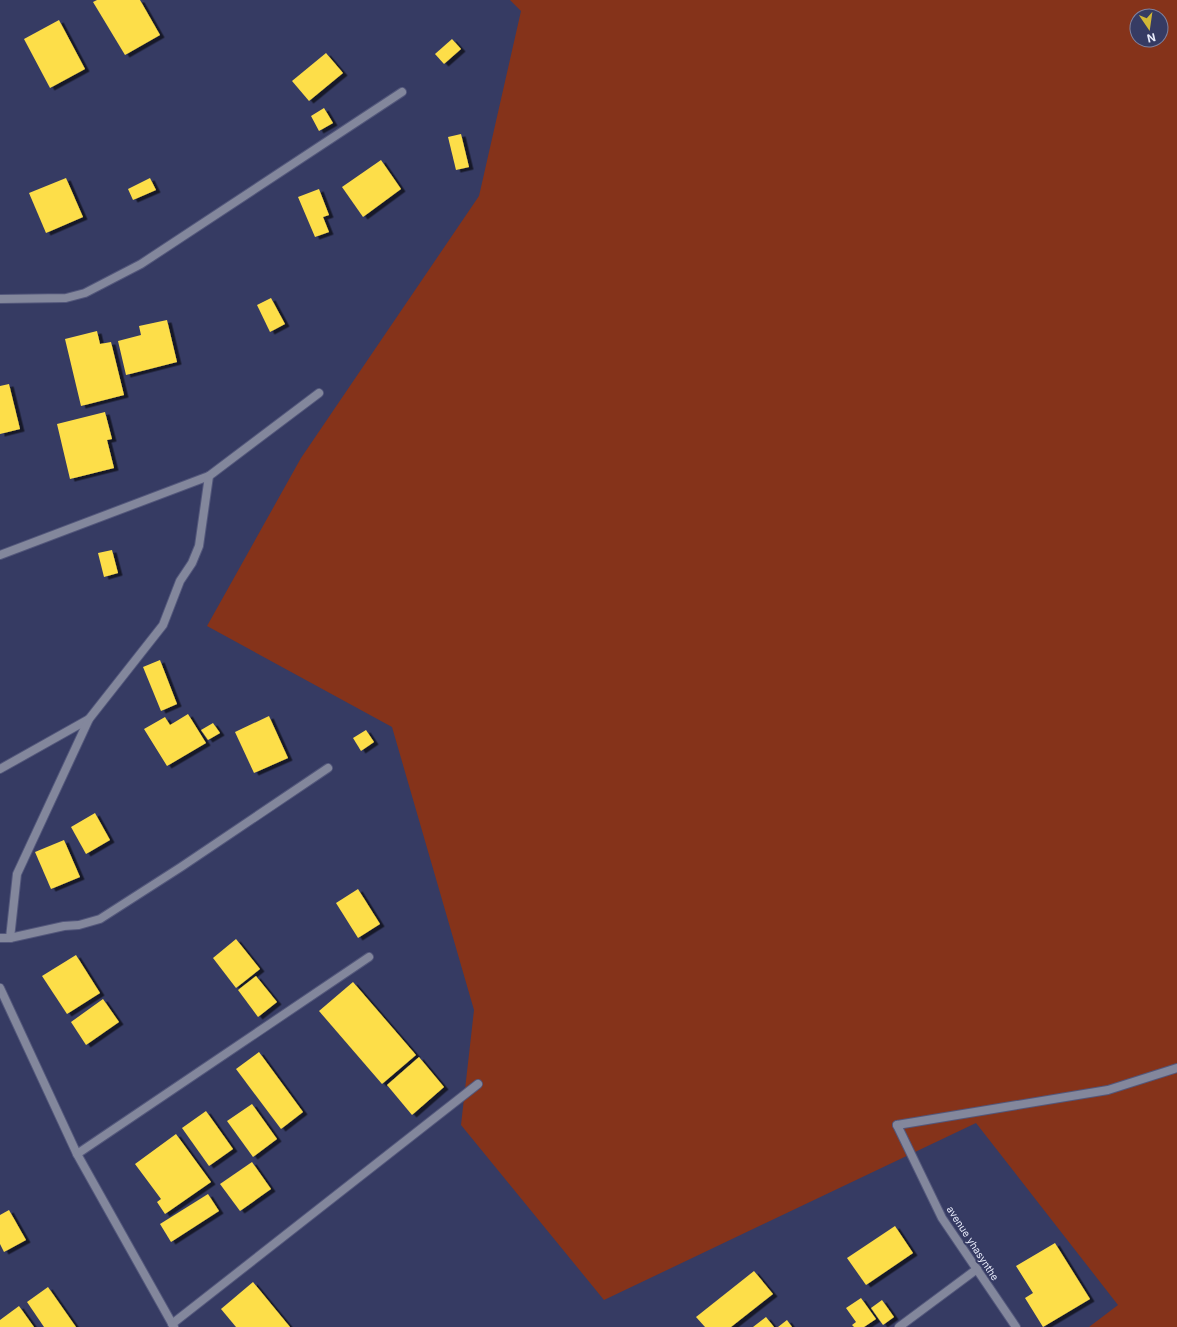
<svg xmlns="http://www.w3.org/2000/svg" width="1177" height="1327" font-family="Inter,sans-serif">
<defs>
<filter id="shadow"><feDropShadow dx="4.5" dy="2.5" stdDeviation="0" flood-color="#0009"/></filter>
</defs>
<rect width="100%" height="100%" fill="#363b63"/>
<path fill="#85331a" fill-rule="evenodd" d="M510,0H1177V1327H1089L1118,1305L976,1123L604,1300L461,1125L474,1010L392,727L207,626L301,458L479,196L521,11ZM1137,16H1161V40H1137Z"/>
<g fill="#fdde4a" filter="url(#shadow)">
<polygon points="97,0 140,0 160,35 125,55 93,2"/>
<polygon points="59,20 85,69 50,88 24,39"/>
<polygon points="452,39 461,49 444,64 435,54"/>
<polygon points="326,53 343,73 309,101 292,81"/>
<polygon points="324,108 333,123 319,131 311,116"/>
<polygon points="461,134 469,167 456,170 448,137"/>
<polygon points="381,160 401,189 363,217 342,187"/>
<polygon points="66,178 83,217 46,233 29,193"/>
<polygon points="150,178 156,190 133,200 128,189"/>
<polygon points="319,189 329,215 323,217 329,232 315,237 298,197"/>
<polygon points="271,298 285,324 270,332 257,305"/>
<polygon points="167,320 177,362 126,375 118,341 141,335 139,326"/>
<polygon points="97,331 100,344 111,342 124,395 81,406 65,339"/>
<polygon points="9,384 20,429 0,434 0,386"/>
<polygon points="105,412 112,439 107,440 114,468 70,479 57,424"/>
<polygon points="112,550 118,573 104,577 98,553"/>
<polygon points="160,660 177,704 161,711 143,667"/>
<polygon points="188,714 206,743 167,766 144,729 165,717 170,725"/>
<polygon points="269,716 288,758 254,773 235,732"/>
<polygon points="213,723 220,733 208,740 201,730"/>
<polygon points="366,730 374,742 361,751 353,738"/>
<polygon points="95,813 110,840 86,854 71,827"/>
<polygon points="64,840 80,877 51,889 35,852"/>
<polygon points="358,889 380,924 358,938 336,903"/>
<polygon points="236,939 260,969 236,988 213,958"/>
<polygon points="76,955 100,993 67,1014 42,976"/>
<polygon points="256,976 277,1002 258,1017 238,990"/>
<polygon points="353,982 416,1055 382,1084 319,1011"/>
<polygon points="103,999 119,1022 86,1045 71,1022"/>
<polygon points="259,1052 303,1112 281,1129 236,1069"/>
<polygon points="419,1057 444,1087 412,1115 387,1085"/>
<polygon points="252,1104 277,1139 253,1157 227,1121"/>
<polygon points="206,1111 233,1149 209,1166 182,1128"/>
<polygon points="176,1134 211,1182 165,1214 157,1202 161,1199 135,1164"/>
<polygon points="252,1162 271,1189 240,1211 220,1184"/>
<polygon points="208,1194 219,1211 171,1242 160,1224"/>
<polygon points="9,1210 26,1240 4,1252 0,1244 0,1215"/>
<polygon points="895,1226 913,1253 866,1285 847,1258"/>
<polygon points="1055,1243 1090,1299 1043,1327 1025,1298 1033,1293 1016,1266"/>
<polygon points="754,1271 773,1294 731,1327 705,1327 696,1317"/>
<polygon points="253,1282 290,1327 236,1327 221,1309"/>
<polygon points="48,1287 76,1327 44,1327 27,1302"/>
<polygon points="861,1298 876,1319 864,1327 854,1327 852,1325 856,1322 846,1308"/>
<polygon points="882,1300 894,1317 883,1325 871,1308"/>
<polygon points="19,1306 34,1327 0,1327 0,1320"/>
<polygon points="766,1317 774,1327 753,1327"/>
<polygon points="787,1320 792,1327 778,1327"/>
</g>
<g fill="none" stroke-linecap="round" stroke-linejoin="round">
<g stroke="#53577b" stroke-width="10">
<polyline id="lane" points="897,1125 1108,1090 1177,1068"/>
</g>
<g stroke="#53577b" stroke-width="10">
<g id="street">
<polyline points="0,299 66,298 85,293 141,264 402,92"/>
<polyline points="0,555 209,476"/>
<polyline points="0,769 89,719"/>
<polyline points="0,938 10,938 17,874 89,719 163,625 180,581 192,563 199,546 209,476 319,393"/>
<polyline points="10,938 64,926 79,925 100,919 181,867 328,768"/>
<polyline points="0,988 77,1154 174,1327"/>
<polyline points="897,1125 942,1218 1016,1327"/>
<polyline points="77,1154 369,957"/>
<polyline points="172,1324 478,1084"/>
<polyline points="899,1327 977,1269"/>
</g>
</g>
<use href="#lane" stroke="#83879c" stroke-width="8"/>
<use href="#street" stroke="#83879c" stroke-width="8"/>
</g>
<g text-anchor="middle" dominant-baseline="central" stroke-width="4" stroke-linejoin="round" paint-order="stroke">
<g font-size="10" fill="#eaedfc" stroke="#363b63">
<text transform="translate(973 1243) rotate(57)">avenue yhasynthe</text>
</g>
</g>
<g transform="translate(1149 28) rotate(167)"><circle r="19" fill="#363b63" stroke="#7e82a0"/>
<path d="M0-3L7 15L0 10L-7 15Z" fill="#d1b736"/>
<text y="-6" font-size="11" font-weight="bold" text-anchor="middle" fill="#eaedfc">N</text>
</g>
</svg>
